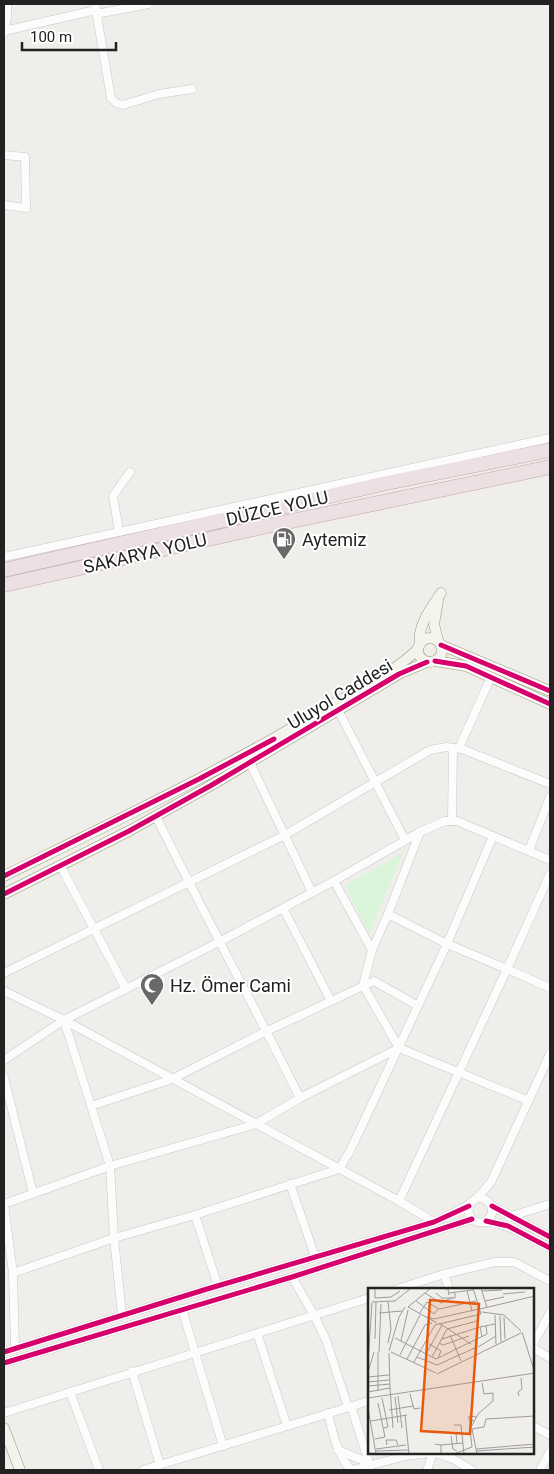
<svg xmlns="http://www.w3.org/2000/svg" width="554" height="1474" font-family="Roboto,sans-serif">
<rect width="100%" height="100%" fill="#f0eeeb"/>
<polygon fill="#daf5da" points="403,853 369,934 345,885"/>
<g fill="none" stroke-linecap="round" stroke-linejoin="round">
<g stroke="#c9c8c7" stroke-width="9">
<g id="street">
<polyline points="95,4 111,98 116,103 123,105 159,94 192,89"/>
<polyline points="96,14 149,4"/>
<polyline points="4,31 96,10"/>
<polyline points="4,33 7,18 7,4"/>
<polyline points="4,155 25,157 26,208 4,205"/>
<polyline points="119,531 113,496 130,472"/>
<polyline points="4,557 550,438"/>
<polyline points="338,710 405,840"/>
<polyline points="459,748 491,677"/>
<polyline points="250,763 312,892"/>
<path d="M156,816C202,911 253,1003 300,1098"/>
<polyline points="452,821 453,748"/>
<polyline points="420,832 388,914 447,944 507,969 550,874"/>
<polyline points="529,850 550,797"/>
<polyline points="60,865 126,989"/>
<polyline points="334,881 372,950"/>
<polyline points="283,908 331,1001"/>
<polyline points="388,914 372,950 363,985 399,1048 529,1101"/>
<polyline points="4,973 285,835 430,750 446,747 462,749 550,784"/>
<polyline points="4,991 64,1020 399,1201 434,1222"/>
<polyline points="64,1020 110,1166 114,1238 122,1315"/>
<polyline points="4,1060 64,1020 219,942 334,881 420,832 445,821 457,821 550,860"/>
<polyline points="4,1077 33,1193"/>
<polyline points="91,1106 172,1079 267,1031 374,981 418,1006"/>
<polyline points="290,1184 315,1256"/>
<path d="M478,1198C487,1198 493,1204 492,1214L486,1221"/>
<polyline points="399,1201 507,969 550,988"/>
<polyline points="4,1204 110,1166 256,1124 300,1098 399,1048"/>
<polyline points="4,1204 13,1273 15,1348"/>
<path d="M469,1206C468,1211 468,1216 473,1220C479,1225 486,1221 492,1222C513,1227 531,1238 550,1248"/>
<polyline points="492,1206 550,1237"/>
<polyline points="195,1215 218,1286"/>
<polyline points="509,1217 550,1204"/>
<polyline points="13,1273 114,1238 195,1215 339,1169 350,1151 447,944 493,836"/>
<polyline points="444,1274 449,1289"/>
<polyline points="292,1277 314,1315 326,1340 348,1407"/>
<polyline points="397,1289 444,1274 496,1262 514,1262 550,1281"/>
<polyline points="182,1309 223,1446"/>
<polyline points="257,1333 287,1426"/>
<polyline points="533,1344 550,1313"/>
<polyline points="533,1348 550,1358"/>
<path d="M4,1352L207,1289L434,1222C461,1209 475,1205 492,1180L550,1054"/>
<polyline points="4,1363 292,1277 472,1219"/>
<polyline points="132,1371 160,1465"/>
<polyline points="70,1392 99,1470"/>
<polyline points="351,1406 370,1466"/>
<polyline points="4,1413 369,1298"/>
<path d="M328,1413C333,1434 337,1454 351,1470"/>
<polyline points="533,1426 550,1435"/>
<polyline points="338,1450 369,1463"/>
<polyline points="435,1453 453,1459 472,1470"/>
<polyline points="143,1470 369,1401"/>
<polyline points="352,1470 406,1456 430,1453"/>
<polyline points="427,1470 433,1453"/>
<polyline points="540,1470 550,1452"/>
</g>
</g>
<g stroke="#999a82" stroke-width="11">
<g id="secondary">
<circle cx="430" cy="650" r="12"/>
<polyline points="438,641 434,624 438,601"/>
<path d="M420,644C417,626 431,608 441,593"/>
<polyline points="441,645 550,691"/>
<polyline points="435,661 466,666 550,704"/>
<path d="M4,876C110,824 217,773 319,712C353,692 390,676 418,649"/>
<polyline points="4,894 129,831 210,786 399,674 427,662"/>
<polyline points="4,1428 20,1470"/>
</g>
</g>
<g stroke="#c5a2ac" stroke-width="15">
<g id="highway">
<polyline points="4,570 387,483 550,450"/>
<polyline points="4,585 249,530 550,467"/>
</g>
</g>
<use href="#street" stroke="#fdfcfc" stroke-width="8"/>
<use href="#secondary" stroke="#f4f4ed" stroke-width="10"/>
<use href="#highway" stroke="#ece0e2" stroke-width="14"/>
<g stroke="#fff" stroke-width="8">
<g id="cycleway">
<polyline points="441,645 550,691"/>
<polyline points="435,661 466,666 550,704"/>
<polyline points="4,876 199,779 274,739"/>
<polyline points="4,894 129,831 210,786 399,674 427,662"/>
<polyline points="492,1206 550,1237"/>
<polyline points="486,1221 508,1226 550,1248"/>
<polyline points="4,1352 207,1289 434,1222 469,1206"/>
<polyline points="4,1363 292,1277 472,1219"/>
</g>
</g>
<use href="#cycleway" stroke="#d6006c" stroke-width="5"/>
</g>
<defs>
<g id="fuel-pin" transform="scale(1.25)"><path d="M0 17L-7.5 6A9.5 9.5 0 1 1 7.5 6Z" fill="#6a6968" stroke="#fff"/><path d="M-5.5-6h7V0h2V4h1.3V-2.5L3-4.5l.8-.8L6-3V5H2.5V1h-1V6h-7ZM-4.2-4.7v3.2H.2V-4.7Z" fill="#fff"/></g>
<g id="mosque-pin" transform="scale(1.25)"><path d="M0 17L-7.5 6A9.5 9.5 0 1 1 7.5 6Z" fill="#6a6968" stroke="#fff"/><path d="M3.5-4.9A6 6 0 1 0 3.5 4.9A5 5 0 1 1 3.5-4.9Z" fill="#fff"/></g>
</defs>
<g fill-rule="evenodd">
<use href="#fuel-pin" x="284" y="539"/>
<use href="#mosque-pin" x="152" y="985"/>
</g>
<g text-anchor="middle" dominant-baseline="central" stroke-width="4" stroke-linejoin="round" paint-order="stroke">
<g font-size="18" fill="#222" stroke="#fff">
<text transform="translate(277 508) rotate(-13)">DÜZCE YOLU</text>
<text transform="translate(145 553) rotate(-13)">SAKARYA YOLU</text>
<text transform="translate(340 694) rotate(-31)">Uluyol Caddesi</text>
</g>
<g font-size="18" fill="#222" stroke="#fff" text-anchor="start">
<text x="302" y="539">Aytemiz</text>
<text x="170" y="985">Hz. Ömer Cami</text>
</g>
</g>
<g transform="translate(368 1288)">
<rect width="166" height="166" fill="#f0eeeb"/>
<path fill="none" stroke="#9e9c9b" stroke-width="1" d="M7,0V10L23,9L32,3M70,0L80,1L81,7M105,0L113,26M113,0L119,20M99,3L104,23M114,3L134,2M57,5L73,15L85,9M68,5L74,10H87V5M81,5L105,2M135,6L157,4M48,13L66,26L70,21M117,13L136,9M4,14L27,13L43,0M40,19L69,35M40,19L63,0M112,21L167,8M114,24L136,27L153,43M11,25L34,23M51,26L59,14L71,21L108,13M127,27L128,56M132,28L133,54M60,29L66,31L111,21M136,29L137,51M71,35L103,56M154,44L166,82M82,47L93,73M114,49L112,39L127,36M27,50L68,71L119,46L118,38M7,51L8,14M74,51L112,39M33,53L40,22M20,55L23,41L20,14M71,55L75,57L101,48M61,56L63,57L74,37M110,59L128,48M21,63L31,29L37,19M10,64V103M11,64L13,16M23,64L68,85M21,65L22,100M58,66L63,57L73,63L70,70M32,67L52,27M49,69L69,77L109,59M64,69L79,41L109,33M39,71L57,37L64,35M46,74L67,37L113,26M0,75L4,15M0,84L6,64M69,86L153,45M0,89L21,87M0,94L21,92M0,98L22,96M0,104L22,100L25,140M42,106L46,121L52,120M30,108L34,140M151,108L150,104L154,101L153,90M27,109L30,135M0,110L167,85M14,110L20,139L16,140M0,120L8,166M21,122L45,118M37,127L41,166M3,133L39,127M107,133L101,132V128L109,129M86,137H93L96,166M83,148L85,161L89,163M7,151L17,149L10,115M89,155L88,145L94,144M67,156L73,157V166M19,157L18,152H28L30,157M73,157L95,155M8,161L38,157M108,161L167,156M8,163L40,162M108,163L167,159M86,166L104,159L102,141L110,126L125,113V105L116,106L114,95M109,166L104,141L116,139L118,131L167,128"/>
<path fill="#e8590c" fill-opacity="0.15" stroke="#e8590c" stroke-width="2.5" d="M62,12L111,16L102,146L53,143Z"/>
<rect width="166" height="166" fill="none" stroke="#222" stroke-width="2.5"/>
</g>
<rect width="554" height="1474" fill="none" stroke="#222222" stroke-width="10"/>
<path d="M22 42v8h94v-8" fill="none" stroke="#222222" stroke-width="2.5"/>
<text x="30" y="42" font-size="15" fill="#222222" stroke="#ffffff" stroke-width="4" paint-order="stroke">100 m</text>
</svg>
